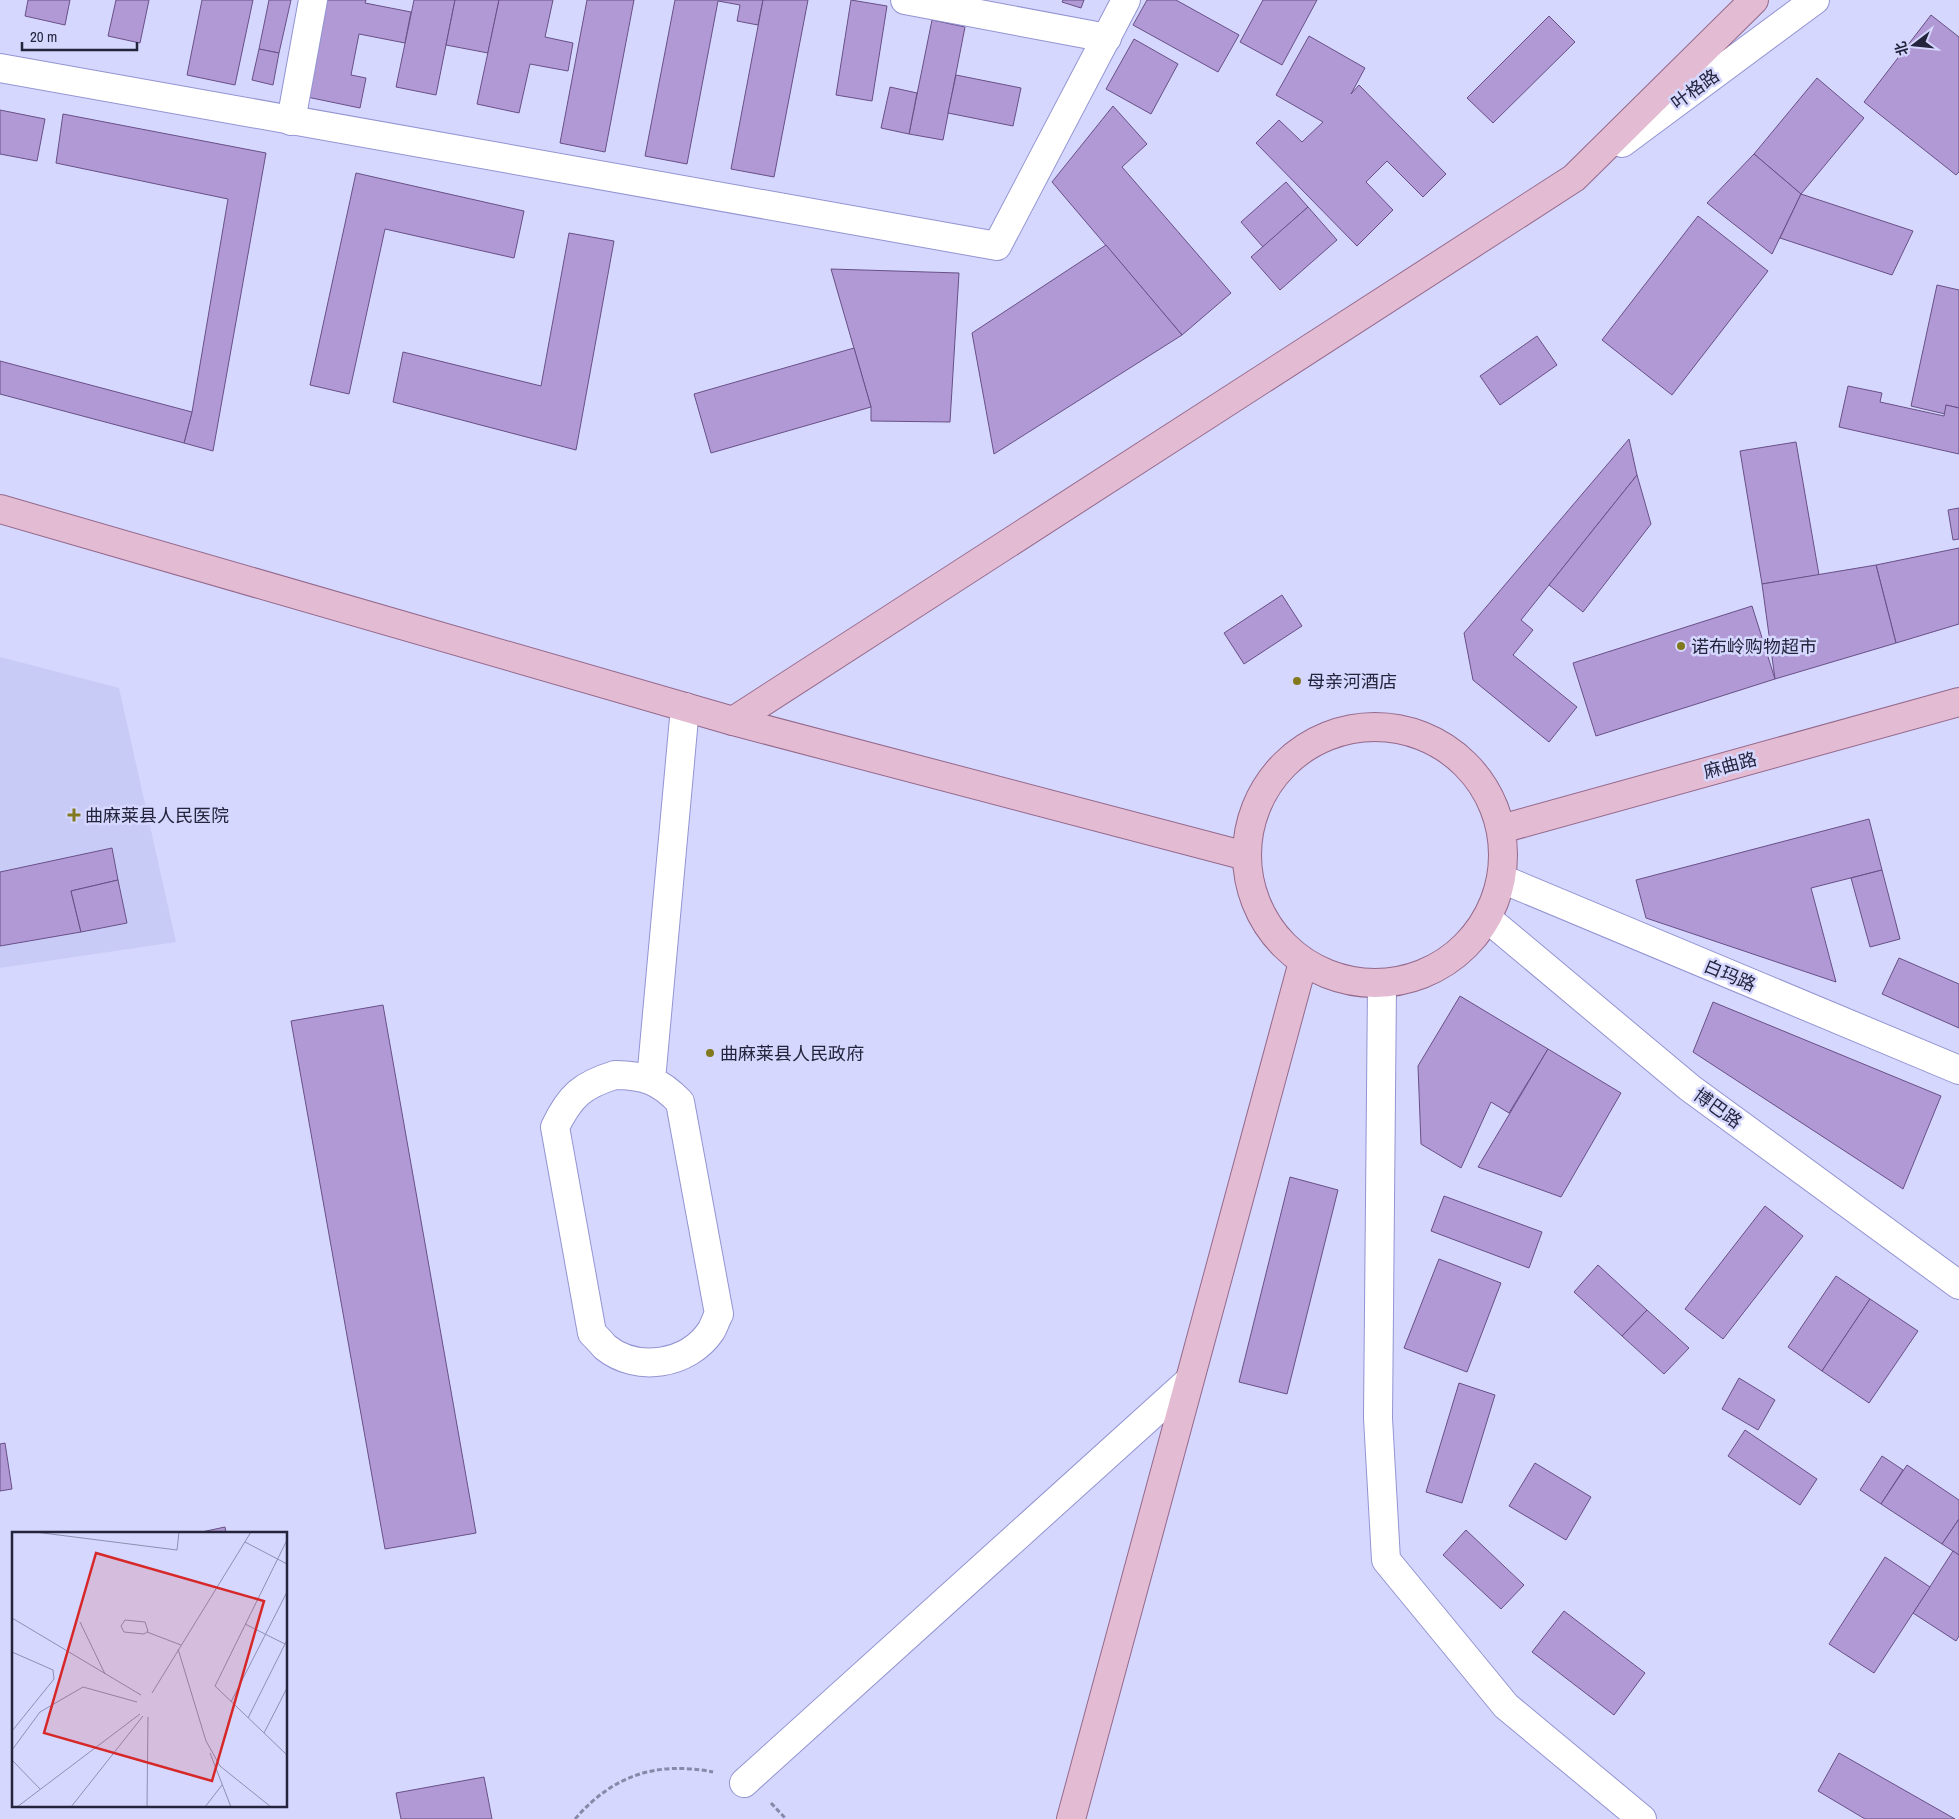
<svg xmlns="http://www.w3.org/2000/svg" width="1959" height="1819" font-family="'Archivo Narrow','Noto Sans SC',sans-serif">
<rect width="100%" height="100%" fill="#d5d7fe"/>
<polygon fill="#c9cbf7" points="0,657 119,688 176,942 0,968"/>
<g fill="#b199d5" stroke="#685087">
<polygon points="28,0 70,0 65,25 25,16"/>
<polygon points="116,0 149,0 140,43 108,36"/>
<polygon points="202,0 253,0 235,85 187,75"/>
<polygon points="269,0 291,0 279,53 259,49"/>
<polygon points="326,0 366,0 365,3 411,12 405,43 359,34 351,75 366,78 360,108 307,97"/>
<polygon points="414,0 455,0 436,95 396,87"/>
<polygon points="455,0 499,0 488,53 446,45"/>
<polygon points="499,0 553,0 545,37 573,43 568,71 530,64 519,113 477,104"/>
<polygon points="587,0 634,0 605,152 560,143"/>
<polygon points="675,0 763,0 758,25 737,21 740,5 718,1 687,164 645,156"/>
<polygon points="763,0 808,0 774,177 731,169"/>
<polygon points="851,0 887,6 872,101 836,95"/>
<polygon points="1063,0 1084,0 1081,8 1062,2"/>
<polygon points="1147,0 1176,0 1239,35 1218,72 1133,25"/>
<polygon points="1263,0 1317,0 1282,65 1240,42"/>
<polygon points="1931,15 1959,37 1959,172 1956,175 1864,102"/>
<polygon points="1549,16 1575,42 1493,123 1467,98"/>
<polygon points="932,20 965,27 943,140 909,134"/>
<polygon points="1309,36 1365,68 1351,94 1359,85 1446,174 1423,197 1387,161 1366,182 1393,210 1357,246 1256,143 1279,120 1302,142 1323,122 1276,95"/>
<polygon points="1134,39 1178,64 1151,114 1106,89"/>
<polygon points="259,49 279,53 273,85 252,80"/>
<polygon points="956,75 1021,88 1013,126 948,113"/>
<polygon points="1817,78 1864,118 1801,194 1754,154"/>
<polygon points="890,87 917,93 909,134 881,128"/>
<polygon points="1113,106 1147,144 1122,167 1231,293 1182,335 1052,182"/>
<polygon points="0,110 45,119 37,161 0,154"/>
<polygon points="63,114 266,153 213,451 184,443 192,412 228,199 56,163"/>
<polygon points="1754,154 1801,194 1772,254 1707,203"/>
<polygon points="356,173 524,211 514,258 385,229 349,394 310,385"/>
<polygon points="1286,182 1308,207 1263,247 1241,222"/>
<polygon points="1801,194 1913,231 1892,275 1780,238"/>
<polygon points="1308,207 1337,240 1280,290 1251,257"/>
<polygon points="1698,216 1768,271 1672,395 1602,340"/>
<polygon points="569,233 614,241 576,450 393,402 403,352 541,386"/>
<polygon points="1106,245 1182,335 994,454 972,333"/>
<polygon points="831,269 959,273 950,422 871,421 871,407"/>
<polygon points="1937,285 1959,290 1959,408 1946,405 1945,414 1911,406"/>
<polygon points="1537,336 1557,365 1500,405 1480,376"/>
<polygon points="854,348 871,407 711,453 694,394"/>
<polygon points="0,361 192,412 184,443 0,394"/>
<polygon points="1848,386 1882,393 1880,402 1944,416 1946,405 1959,408 1959,454 1839,427"/>
<polygon points="1629,439 1637,475 1521,620 1533,630 1513,655 1577,707 1549,742 1473,680 1464,633"/>
<polygon points="1796,442 1819,575 1762,584 1740,451"/>
<polygon points="1637,475 1651,524 1583,612 1549,585"/>
<polygon points="1959,508 1959,539 1953,540 1948,510"/>
<polygon points="1959,548 1959,624 1896,643 1876,565"/>
<polygon points="1876,565 1896,643 1775,679 1762,584"/>
<polygon points="1282,595 1302,626 1244,664 1224,633"/>
<polygon points="1752,606 1775,679 1596,736 1573,663"/>
<polygon points="1869,819 1882,870 1811,888 1836,982 1646,918 1636,880"/>
<polygon points="112,848 118,880 71,891 81,932 0,946 0,872"/>
<polygon points="1882,870 1900,939 1870,947 1851,878"/>
<polygon points="118,880 127,923 81,932 71,891"/>
<polygon points="1899,958 1959,984 1959,1028 1882,994"/>
<polygon points="1460,996 1548,1049 1509,1113 1491,1102 1461,1168 1421,1144 1418,1066"/>
<polygon points="1713,1002 1941,1096 1903,1189 1693,1052"/>
<polygon points="383,1005 476,1533 385,1549 291,1021"/>
<polygon points="1548,1049 1621,1093 1561,1197 1478,1167"/>
<polygon points="1290,1177 1338,1190 1287,1394 1239,1382"/>
<polygon points="1444,1196 1542,1232 1529,1268 1431,1231"/>
<polygon points="1765,1206 1803,1236 1723,1339 1685,1309"/>
<polygon points="1439,1259 1501,1283 1467,1372 1404,1348"/>
<polygon points="1598,1265 1647,1310 1622,1336 1574,1292"/>
<polygon points="1836,1276 1870,1299 1822,1371 1788,1347"/>
<polygon points="1870,1299 1918,1331 1869,1403 1822,1371"/>
<polygon points="1647,1310 1689,1348 1664,1374 1622,1336"/>
<polygon points="1739,1378 1775,1400 1758,1430 1722,1409"/>
<polygon points="1459,1383 1495,1395 1462,1503 1426,1492"/>
<polygon points="1745,1430 1817,1479 1800,1505 1728,1456"/>
<polygon points="5,1443 12,1489 0,1491 0,1444"/>
<polygon points="1882,1456 1903,1470 1881,1504 1860,1490"/>
<polygon points="1535,1463 1591,1497 1566,1540 1509,1506"/>
<polygon points="1907,1465 1959,1500 1959,1519 1942,1544 1881,1504"/>
<polygon points="1959,1519 1959,1555 1942,1544"/>
<polygon points="225,1527 226,1533 197,1533"/>
<polygon points="1466,1530 1524,1585 1501,1609 1443,1555"/>
<polygon points="1953,1551 1959,1555 1959,1636 1956,1641 1913,1613"/>
<polygon points="1885,1557 1930,1587 1874,1673 1829,1644"/>
<polygon points="1564,1611 1645,1673 1614,1715 1532,1652"/>
<polygon points="1839,1753 1955,1819 1865,1819 1818,1791"/>
<polygon points="484,1777 492,1819 401,1819 396,1793"/>
</g>
<g fill="none" stroke-linecap="round" stroke-linejoin="round">
<g stroke="#9394d2" stroke-width="30">
<g id="minor">
<polyline points="905,0 1107,38"/>
<polyline points="0,68 997,246 1126,0"/>
<polyline points="291,121 313,0"/>
<polyline points="1622,143 1815,0"/>
<polyline points="1502,879 1959,1070"/>
<polyline points="1488,919 1690,1088 1959,1285"/>
<polyline points="1382,985 1378,1418 1386,1560 1506,1706 1642,1819"/>
<path d="M615,1075C644,1075 660,1081 680,1102L719,1314C716,1319 714,1326 711,1331C688,1365 637,1373 605,1347C601,1342 596,1337 592,1333L555,1127C570,1096 582,1085 615,1075Z"/>
<polyline points="651,1080 685,707"/>
<polyline points="744,1783 1189,1381"/>
</g>
</g>
<g stroke="#94698b" stroke-width="30">
<g id="major">
<polyline points="0,509 733,721 1246,856"/>
<polyline points="733,721 1574,178 1754,0"/>
<circle cx="1375" cy="855" r="128"/>
<polyline points="1501,829 1959,702"/>
<polyline points="1071,1819 1303,962"/>
</g>
</g>
<g stroke="#8789a9" stroke-width="3" stroke-dasharray="5 2.5" stroke-linecap="butt">
<polyline points="771,1803 786,1819"/>
<path d="M575,1819C613,1775 657,1761 713,1772"/>
</g>
<use href="#minor" stroke="#fff" stroke-width="28"/>
<use href="#major" stroke="#e3bbd3" stroke-width="28"/>
</g>
<g fill="#82791e" stroke="#d5d7fe" stroke-width="2">
<circle cx="1681" cy="646" r="5"/>
<circle cx="1297" cy="681" r="5"/>
<path d="M71.5 807.5h5v5h5v5h-5v5h-5v-5h-5v-5h5z"/>
<circle cx="710" cy="1053" r="5"/>
</g>
<g text-anchor="middle" dominant-baseline="central" stroke-width="5" stroke-linejoin="round" paint-order="stroke">
<g font-size="18" fill="#24243d" stroke="#d5d7fe">
<text transform="translate(1695 89) rotate(-36)">叶格路</text>
<text transform="translate(1730 765) rotate(-15)">麻曲路</text>
<text transform="translate(1730 975) rotate(23)">白玛路</text>
<text transform="translate(1718 1108) rotate(36)">博巴路</text>
</g>
<g font-size="18" fill="#24243d" stroke="#d5d7fe" text-anchor="start">
<text x="1691" y="646">诺布岭购物超市</text>
<text x="1307" y="681">母亲河酒店</text>
<text x="85" y="815">曲麻莱县人民医院</text>
<text x="720" y="1053">曲麻莱县人民政府</text>
</g>
</g>
<g transform="translate(12 1532)">
<rect width="275" height="275" fill="#d5d7fe"/>
<path fill="none" stroke="#8e8fb1" stroke-width="1" d="M23,0L165,18L167,0M275,8L203,154L275,223M233,10L275,32M0,86L129,163M113,88L133,90L136,99L132,102L112,100L109,94ZM68,90L93,142M233,92L273,112M135,100L169,113M166,117L194,209L208,234L259,275M0,120L41,138L42,147L0,199M140,161L239,0M219,170L275,60M236,186L275,108M252,201L275,156M0,218L28,180L71,155L125,170M198,221L219,275M0,228L28,257M5,275L128,182M59,275L131,184M135,275L136,185M193,275L210,253"/>
<path fill="#d62828" fill-opacity="0.15" stroke="#d62828" stroke-width="2.5" d="M84,21L252,69L200,249L32,201Z"/>
<rect width="275" height="275" fill="none" stroke="#24243d" stroke-width="2.5"/>
</g>
<g transform="translate(1914 45) rotate(254)" stroke="#d5d7fe" stroke-width="4" paint-order="stroke">
<path d="M0-4L9 19L0 12L-9 19Z" fill="#24243d"/>
<text y="-8" font-size="14" font-weight="bold" text-anchor="middle" fill="#24243d">北</text>
</g>
<path d="M22 42v8h115v-8" fill="none" stroke="#24243d" stroke-width="2.5"/>
<text x="30" y="42" font-size="15" fill="#24243d" stroke="#d5d7fe" stroke-width="4" paint-order="stroke">20 m</text>
</svg>
